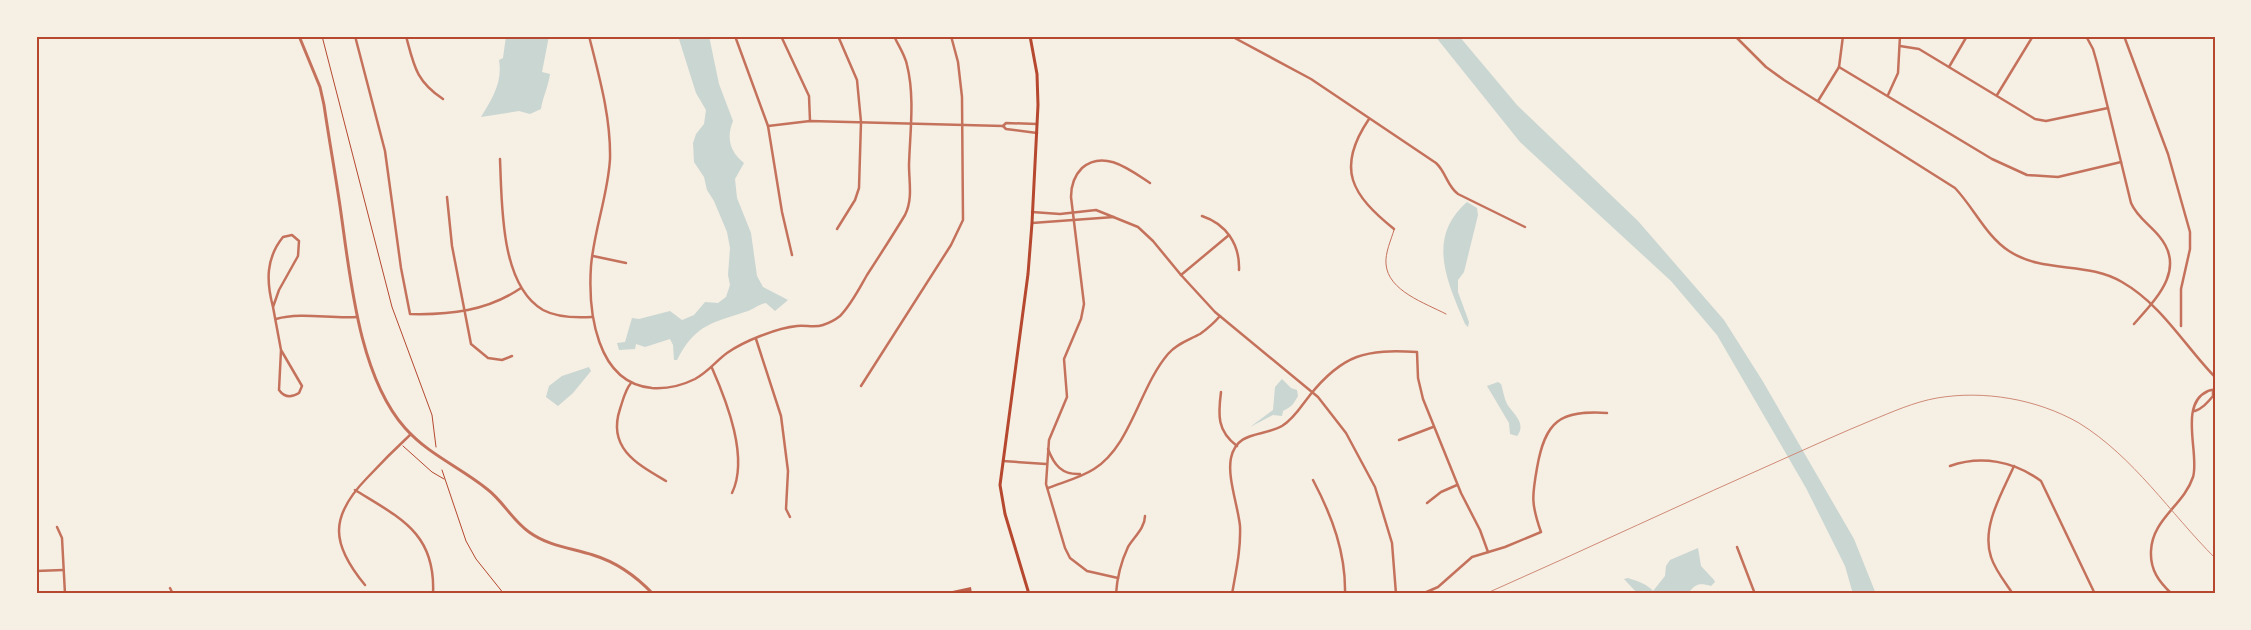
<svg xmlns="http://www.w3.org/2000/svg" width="2251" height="630" font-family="Raleway,sans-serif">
<rect width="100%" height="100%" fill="#f6efe4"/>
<g fill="#c9d6d2">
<path d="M506,36H549L542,72L550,74C548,88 543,96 541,109L530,114L519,111L481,117C492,99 503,82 499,60L503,58Z"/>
<path d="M678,36H709L719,84L733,121C726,138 730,152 744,163L735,179L737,198L751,233L757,276L763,287L788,300L775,311L766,303C759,304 755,308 748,311C713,323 696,323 677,360H674L673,345L670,339L645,347L636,344L635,349L619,350L617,343L625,342L632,318L639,319L670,311L682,320L694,315L705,302L718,303L726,297L730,285L728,275L730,248L727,232L714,201L707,190L704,177L694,162L693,143L696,134L704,124L706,110L696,93Z"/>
<polygon points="1435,36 1459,36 1517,105 1638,221 1724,320 1762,380 1854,539 1876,594 1853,594 1845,566 1806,488 1717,335 1671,281 1520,142"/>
<path d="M1467,202L1477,208L1478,215L1464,272L1458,280V292L1469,322L1468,327L1465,324C1447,281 1426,238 1467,202Z"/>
<polygon points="589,367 591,371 573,393 558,406 546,397 549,386 562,376"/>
<path d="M1282,379L1291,388L1297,390L1298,396C1293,405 1291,407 1283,411L1282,416L1273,415L1250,427L1273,410L1275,387Z"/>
<path d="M1498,382L1501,384C1503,390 1504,398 1507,404C1513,414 1527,423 1517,436L1510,434L1509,423L1487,386Z"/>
<path d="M1698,548L1701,566L1714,580L1715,582L1711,586C1700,583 1695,583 1688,594H1638L1624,579L1628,578C1637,581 1647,584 1653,591L1665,576L1666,566L1670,560Z"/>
</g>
<polygon fill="#bf614a" points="971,587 972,594 943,594 943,593"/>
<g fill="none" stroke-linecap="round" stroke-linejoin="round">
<g stroke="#b5482f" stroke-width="1">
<polyline points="322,36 392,307 432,415 436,447"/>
<polyline points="403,446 432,472 444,479"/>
<polyline points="442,470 466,541 476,559 504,594"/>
</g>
<path stroke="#c5725c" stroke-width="1" d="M1394,230C1391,240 1385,253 1386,264C1388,291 1425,303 1446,314"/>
<g stroke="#c5725c" stroke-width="2.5">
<path d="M355,36L385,151L401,268L410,314C450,315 487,311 521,288"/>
<path d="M406,36C414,66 416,81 443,99"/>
<path d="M589,36C599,76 611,117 610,159C608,195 594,230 591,266C588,311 596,383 652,388C667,389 681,386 695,379C708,372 716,361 727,353C744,341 777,328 797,326C806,325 815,328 823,325C829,323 835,320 840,316C851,305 859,289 867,275C880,255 893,235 905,215C913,199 909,182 909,165C910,132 915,97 907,65C905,55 898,45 894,36"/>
<polyline points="735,36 768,126 782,212 792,255"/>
<polyline points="781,36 809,96 810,121"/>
<path d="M1231,36L1311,79L1436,163C1446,172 1447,186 1458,194L1525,227"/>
<path d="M1735,36L1766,67L1784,80L1955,188C1974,208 1986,236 2009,251C2044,274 2087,261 2122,282C2162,305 2184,345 2215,377"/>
<path d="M2086,36L2093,49L2097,63L2131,203C2137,217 2149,224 2159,236C2187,269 2156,299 2134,324"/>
<polyline points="2124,36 2168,154 2190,232 2190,249 2181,289 2181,326"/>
<polyline points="1900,46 1919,49 2035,119 2046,121 2108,108"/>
<polyline points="1839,67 1992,159 2027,175 2058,177 2121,162"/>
<polyline points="1949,67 1967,36"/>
<polyline points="1888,95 1898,73 1900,36"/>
<polyline points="1997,95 2033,36"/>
<polyline points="1818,101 1839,67 1843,36"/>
<path d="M1369,119C1335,169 1352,195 1394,229"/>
<polyline points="768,126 810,121 1003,126 1006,123 1037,124"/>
<polyline points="1003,126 1006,129 1037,133"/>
<path d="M500,159C502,204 500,285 543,310C558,318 576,318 592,317"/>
<polyline points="447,197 452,246 471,344 488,358 502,360 512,356"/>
<polyline points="1032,212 1060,214 1096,210 1138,227 1153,241 1181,275 1215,312 1318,397 1346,433 1375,487 1392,543 1396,594"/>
<path d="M1202,216C1226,224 1240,244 1239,270"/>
<polyline points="1032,223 1114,217"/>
<polyline points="837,229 855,200 859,188 861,122 857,80 838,36"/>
<polyline points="593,256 626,263"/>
<polyline points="1181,275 1229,235"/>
<path d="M273,307C266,281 266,258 283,237L292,235L299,241L298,256L279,290L273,307L281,350L279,390C284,397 291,398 299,393L302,386L281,350"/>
<path d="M276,319C302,312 330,319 357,317"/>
<polyline points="756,339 781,416 788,471 786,509 790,517"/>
<path d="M712,368C727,402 749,458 732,493"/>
<path d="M631,383C625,390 623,400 620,409C607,448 637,464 666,481"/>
<polyline points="861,386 951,245 963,220 962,97 958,62 951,36"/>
<path d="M1221,392C1218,415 1217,431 1237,446"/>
<path d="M2195,411C2203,408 2207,403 2213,396V391"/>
<polyline points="1399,440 1433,427"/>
<path d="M1048,449C1054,465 1062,475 1080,474"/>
<polyline points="1003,461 1046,464"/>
<path d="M1950,466C1981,455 2014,461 2041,481L2095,594"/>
<path d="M1313,480C1332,516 1346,553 1345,594"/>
<path d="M1048,488C1063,482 1080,478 1094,469C1131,446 1139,388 1168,354C1176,344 1189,340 1200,334C1207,329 1214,323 1220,316"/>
<path d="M355,490C400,518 436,533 433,594"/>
<polyline points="1427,503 1441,492 1457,485"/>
<polyline points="57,527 62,538 65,594"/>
<polyline points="1737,547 1755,594"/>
<polyline points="36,571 63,570"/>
<path d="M1118,578L1087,571L1070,558L1065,548L1046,484L1049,440L1067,397L1064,359L1081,319L1084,304L1071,197C1071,186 1074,176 1082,168C1104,149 1130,170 1150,183"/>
<path d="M365,585C331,544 329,517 367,478C381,463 396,448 411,434"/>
<polyline points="170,588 173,594"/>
<path d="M1116,594C1117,578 1121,562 1128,547C1134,537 1145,528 1145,516"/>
<path d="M1232,594C1236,571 1241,549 1240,526C1238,506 1227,477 1231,458C1237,430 1263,437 1282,426C1294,419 1302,405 1310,395C1343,354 1366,349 1417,352L1418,378L1423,399L1461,493L1480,530L1488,552"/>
<path d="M1422,594L1438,587L1472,557L1505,547L1541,532C1531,504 1532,496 1537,468C1545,421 1560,410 1607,413"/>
<path d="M2013,594C2005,582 1995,570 1991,557C1981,527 2002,493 2014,466"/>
<path d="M2172,594C2159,582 2150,570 2151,551C2152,519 2184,505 2193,477C2200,455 2178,404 2208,391C2210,390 2213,390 2215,389"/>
</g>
<path stroke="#c5725c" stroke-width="3" d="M299,36L320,87L324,105C329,139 335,172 340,206C350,274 358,375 405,428C429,455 460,467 487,489C503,501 512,520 529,532C548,546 571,548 593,555C616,562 636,576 653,594"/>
<polyline stroke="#b5482f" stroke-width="3" points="1029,594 1005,514 1000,485 1028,274 1032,223 1038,105 1037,74 1030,36"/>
<path stroke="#cf8b77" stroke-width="1" d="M1485,594C1587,549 1688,501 1790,456C1817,444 1843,432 1870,421C1892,412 1914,402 1937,398C1984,390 2037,399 2079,423C2134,457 2170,513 2215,558"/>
</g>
<rect width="2251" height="630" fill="none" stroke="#f6efe4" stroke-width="75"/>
<rect x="38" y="38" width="2176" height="554" fill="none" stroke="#b5482f" stroke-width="2"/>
</svg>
